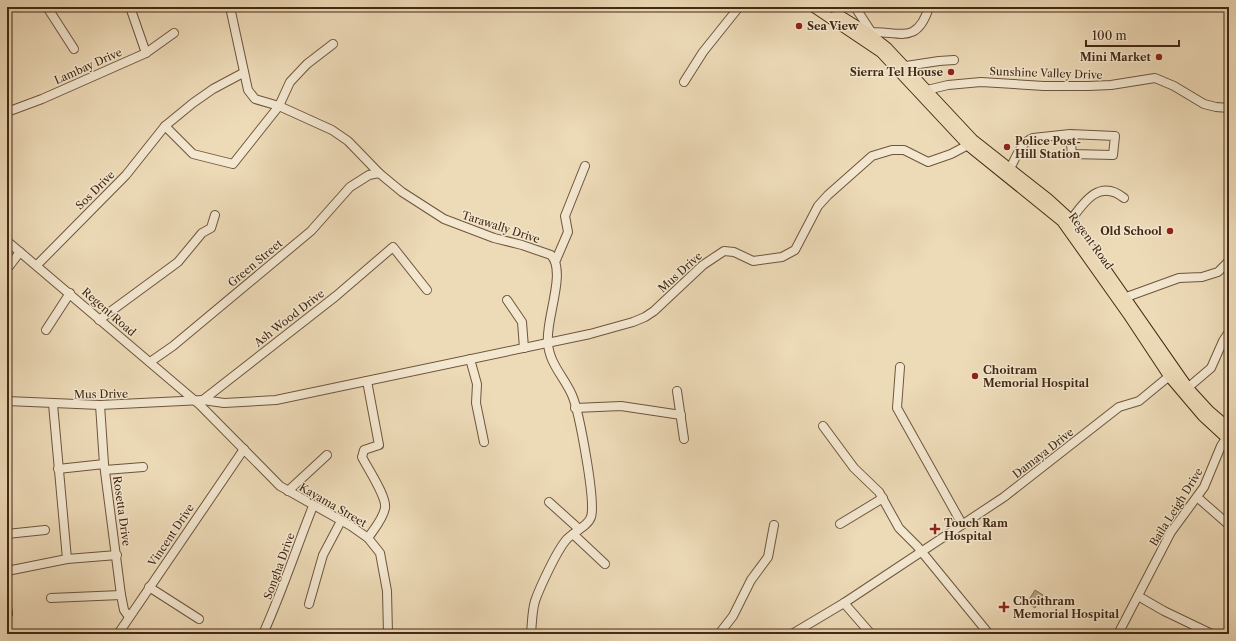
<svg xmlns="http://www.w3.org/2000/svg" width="1236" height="641" font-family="'Libre Caslon Text',serif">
<rect width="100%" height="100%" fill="#eddab7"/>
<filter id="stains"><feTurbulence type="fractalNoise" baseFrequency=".005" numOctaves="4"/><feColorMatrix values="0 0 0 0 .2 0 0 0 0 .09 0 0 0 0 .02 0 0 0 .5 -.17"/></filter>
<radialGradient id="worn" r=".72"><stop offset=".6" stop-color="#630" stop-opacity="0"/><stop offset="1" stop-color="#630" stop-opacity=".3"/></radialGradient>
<polygon fill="#b39e7f" stroke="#866f54" points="1035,590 1043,595 1035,608 1027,603"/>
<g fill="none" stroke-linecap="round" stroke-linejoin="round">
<g stroke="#6e553c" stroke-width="10">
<g id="minor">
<polyline points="47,7 74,49"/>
<polyline points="130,7 146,53"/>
<polyline points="230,7 248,90 255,99 279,106 332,130 348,141 379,173"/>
<polyline points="855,7 872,33"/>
<path d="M866,33C895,28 916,49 929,7"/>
<polyline points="906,66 939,61 954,60"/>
<polyline points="684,82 703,52 739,7"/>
<polyline points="927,90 948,85 981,82 1044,86 1088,86 1111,85 1155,78 1174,86 1204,104 1216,107 1229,108"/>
<polyline points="7,112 42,99 146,53 174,33"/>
<polyline points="165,126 193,154 233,164 279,106 290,82 307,64 333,44"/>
<path d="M1007,173C1015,162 1019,143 1033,138L1070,134L1115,136L1113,155L1072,154L1070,134"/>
<path d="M1068,224C1082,205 1098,177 1124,198"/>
<polyline points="7,241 200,405 280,486 351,526 368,538 380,553 387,591 388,634"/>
<polyline points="556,260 568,232 565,216 585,166"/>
<polyline points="37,265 126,175 165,126 193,103 213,89 243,73"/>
<polyline points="7,269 20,252"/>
<polyline points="1121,299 1179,278 1202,277 1218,272 1229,261"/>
<polyline points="507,300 522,322 524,348"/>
<polyline points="99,320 178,262 202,233 211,228 215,215"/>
<polyline points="46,330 70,293"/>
<polyline points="470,359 477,384 476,403 484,442"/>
<path d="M150,362L173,346L311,231L350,187L369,175L379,173L402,192L444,219L494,238L522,245L551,255C567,272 545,320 548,343C549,363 564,377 572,395C579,411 596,501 591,517C588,526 574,532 567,539C557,550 540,587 535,601C532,611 532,623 531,634"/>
<polyline points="900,367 897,408 962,524"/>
<path d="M367,381L379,445L364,450L362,457C368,469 387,497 385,508C383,519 374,529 368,538"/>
<polyline points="677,391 684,439"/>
<polyline points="1184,391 1211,368 1223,341 1229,332"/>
<polyline points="203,400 336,296 393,247 427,290"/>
<polyline points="7,401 100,405 203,400 224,403 276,400 590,334 633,322 645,317 654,311 703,265 724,251 734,252 753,261 782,257 795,250 818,206 828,195 872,156 892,150 904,150 928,162 951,154 968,145"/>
<polyline points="53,404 67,559"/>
<polyline points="100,405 104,464 121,595 124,610 129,617"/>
<polyline points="575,408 621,406 681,415"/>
<polyline points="823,426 854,468 879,492 899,528 917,546 989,634"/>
<polyline points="58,469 104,464"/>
<polyline points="105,470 143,467"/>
<polyline points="288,491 327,455"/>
<polyline points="1197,497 1229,525"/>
<polyline points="549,502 579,529"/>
<polyline points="840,524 883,498"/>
<polyline points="7,534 45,530"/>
<polyline points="573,534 605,564"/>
<polyline points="7,571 67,559 117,555"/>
<polyline points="149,587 199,619"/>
<polyline points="1138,596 1164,611 1212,634"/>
<polyline points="51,598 121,595"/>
<polyline points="844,603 871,634"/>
<polyline points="309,604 323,555 341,521"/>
<polyline points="7,606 8,614"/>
<polyline points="118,634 244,449"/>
<path d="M263,634C282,592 296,549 313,506"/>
<polyline points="719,634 733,616 751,580 768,557 774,525"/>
<polyline points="792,634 844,603 1004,497 1119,407 1139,401 1173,373"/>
<polyline points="1118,634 1171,532 1204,487 1221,446 1229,434"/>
</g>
</g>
<g stroke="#432913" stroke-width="12">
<g id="major">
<polyline points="814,7 881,52 968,145 1062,221 1128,314 1169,376 1203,416 1229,440"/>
<polyline points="837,14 868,33 887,48 973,140 1048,199 1071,220 1188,388 1209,411 1229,428"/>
</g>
</g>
<use href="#minor" stroke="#f3e7d0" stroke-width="8"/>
<use href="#major" stroke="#eddab7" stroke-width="10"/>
</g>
<g fill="#8f2418" stroke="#f3e7d0" stroke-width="1.5">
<circle cx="799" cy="26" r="4"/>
<circle cx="1159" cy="57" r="4"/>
<circle cx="951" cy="72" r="4"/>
<circle cx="1007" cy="147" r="4"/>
<circle cx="1170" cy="231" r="4"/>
<circle cx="975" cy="376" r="4"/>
<path d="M933 523h4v4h4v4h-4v4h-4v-4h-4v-4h4z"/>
<path d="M1002 601h4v4h4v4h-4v4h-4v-4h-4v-4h4z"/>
</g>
<g text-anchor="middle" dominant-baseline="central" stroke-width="3" stroke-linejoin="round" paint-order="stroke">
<g font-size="11" font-weight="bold" fill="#432913" stroke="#f3e7d0" text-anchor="start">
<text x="807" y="26">Sea View</text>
<text x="1151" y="57" text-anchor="end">Mini Market</text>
<text x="943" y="72" text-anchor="end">Sierra Tel House</text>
<text x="1015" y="141">Police Post-<tspan x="1015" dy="13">Hill Station</tspan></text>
<text x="1162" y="231" text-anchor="end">Old School</text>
<text x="983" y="370">Choitram<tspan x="983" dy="13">Memorial Hospital</tspan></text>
<text x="944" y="523">Touch Ram<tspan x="944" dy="13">Hospital</tspan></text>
<text x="1013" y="601">Choithram<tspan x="1013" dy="13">Memorial Hospital</tspan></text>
</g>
<g font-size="11" fill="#432913" stroke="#f3e7d0">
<text transform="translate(88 66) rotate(-24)">Lambay Drive</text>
<text transform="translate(1046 73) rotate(2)">Sunshine Valley Drive</text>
<text transform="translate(95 190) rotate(-45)">Sos Drive</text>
<text transform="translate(501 227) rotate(18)">Tarawally Drive</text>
<text transform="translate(1091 241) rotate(54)">Regent Road</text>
<text transform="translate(255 263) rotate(-40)">Green Street</text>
<text transform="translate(680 272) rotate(-42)">Mus Drive</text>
<text transform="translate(109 312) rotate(41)">Regent Road</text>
<text transform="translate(289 318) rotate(-38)">Ash Wood Drive</text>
<text transform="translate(101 394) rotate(-1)">Mus Drive</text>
<text transform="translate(1043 453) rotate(-38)">Damaya Drive</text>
<text transform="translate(333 505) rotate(30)">Kayama Street</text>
<text transform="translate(1176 507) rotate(-58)">Baila Leigh Drive</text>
<text transform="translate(122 511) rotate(82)">Rosetta Drive</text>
<text transform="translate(171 535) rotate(-56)">Vincent Drive</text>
<text transform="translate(279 566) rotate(-70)">Songha Drive</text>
</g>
</g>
<rect width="1236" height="641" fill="none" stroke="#eddab7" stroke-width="24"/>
<rect x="8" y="8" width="1220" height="625" fill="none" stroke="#432913" stroke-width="2"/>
<rect x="12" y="12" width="1212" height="617" fill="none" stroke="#432913"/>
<path d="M1086 40v6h93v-6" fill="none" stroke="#432913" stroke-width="2"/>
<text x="1092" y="40" font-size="12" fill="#432913" stroke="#f3e7d0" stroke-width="3" paint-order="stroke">100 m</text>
<rect width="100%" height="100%" filter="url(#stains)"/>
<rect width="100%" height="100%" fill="url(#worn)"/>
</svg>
